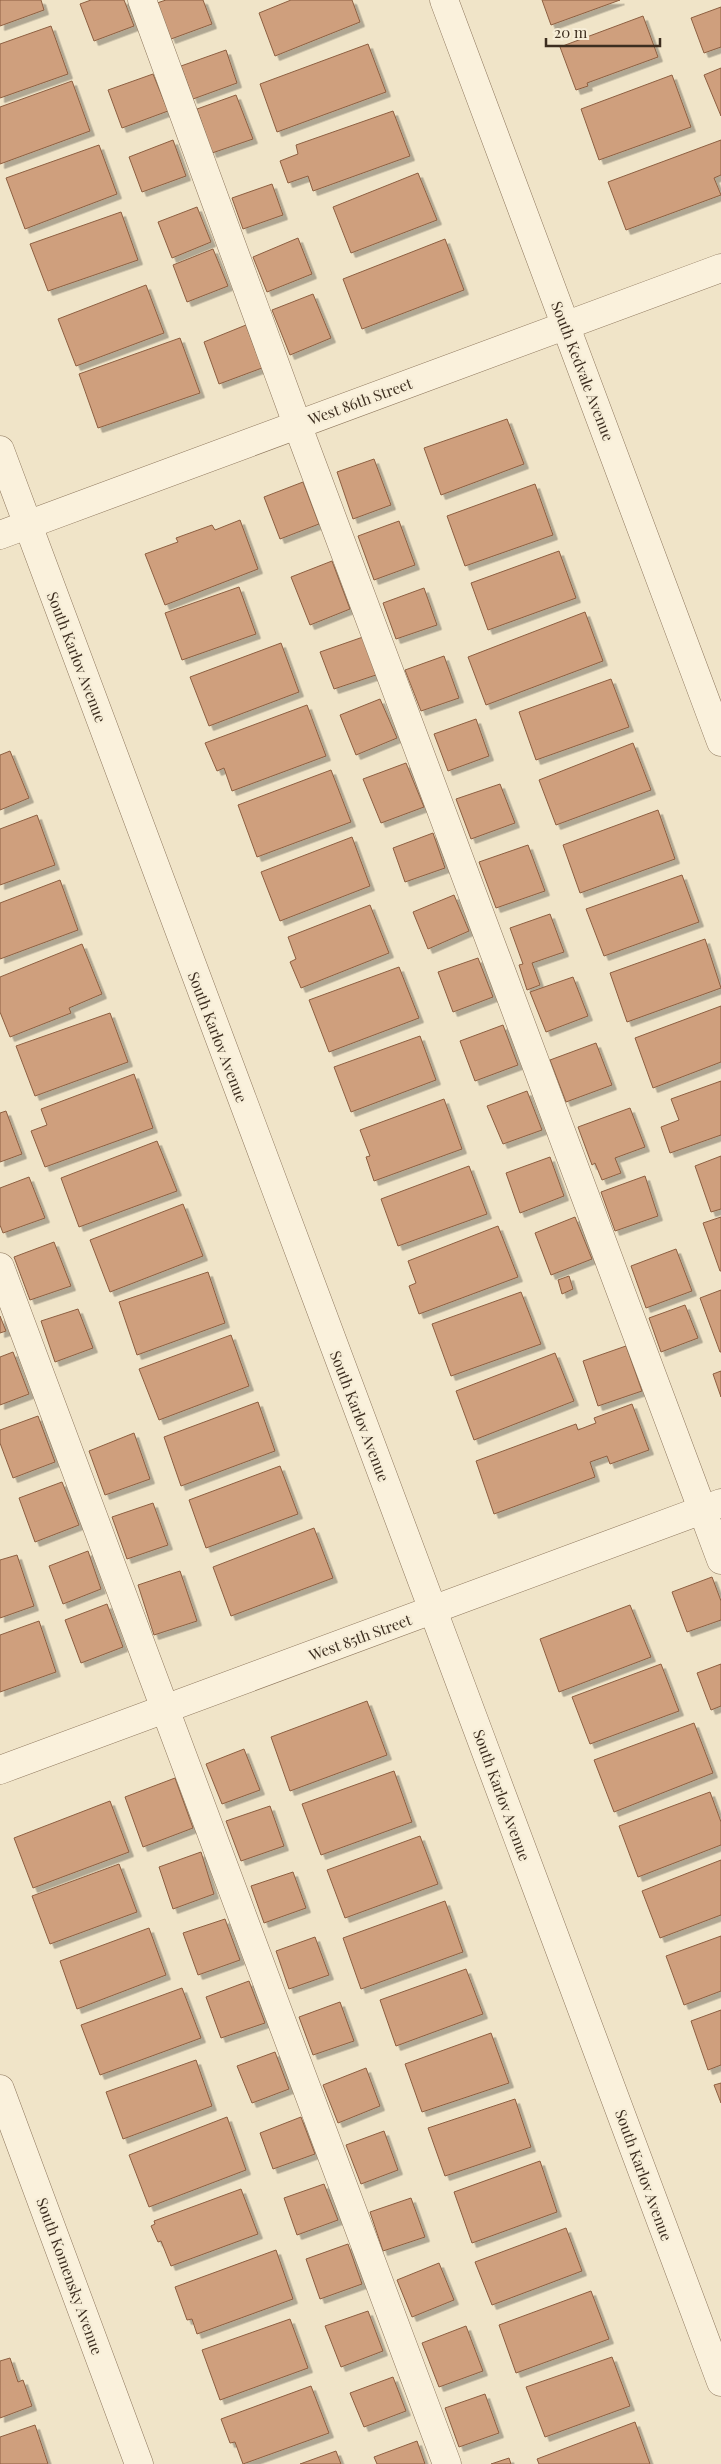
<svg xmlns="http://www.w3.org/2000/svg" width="721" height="2464" font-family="'Playfair Display',serif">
<defs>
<filter id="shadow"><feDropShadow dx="4.5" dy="4.5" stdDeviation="0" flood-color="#0004"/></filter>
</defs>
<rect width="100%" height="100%" fill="#f0e4c8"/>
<g fill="#cf9f7d" stroke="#8d5f41" filter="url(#shadow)">
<polygon points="0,0 41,0 44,10 0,26"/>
<polygon points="91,0 124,0 134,26 94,41 80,4"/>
<polygon points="166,0 203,0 212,24 171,39 157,3"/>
<polygon points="291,0 352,0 360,22 275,56 259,13"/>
<polygon points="542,0 620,0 551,25"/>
<polygon points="721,7 721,47 704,53 691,18"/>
<polygon points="643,16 658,57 587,83 588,86 576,90 560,47"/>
<polygon points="51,26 68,74 0,98 0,44"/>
<polygon points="368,44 386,92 277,132 260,84"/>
<polygon points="226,50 237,83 193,99 181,66"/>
<polygon points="721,68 721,116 704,75"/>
<polygon points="153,74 168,111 122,128 108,90"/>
<polygon points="672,75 691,127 599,160 581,109"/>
<polygon points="72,81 90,131 0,164 0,107"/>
<polygon points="236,95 253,139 212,153 197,109"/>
<polygon points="393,111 410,156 313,191 308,176 288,183 280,161 298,154 296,145"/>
<polygon points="173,140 186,176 142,192 129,157"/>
<polygon points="721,140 721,175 714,178 721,195 626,230 608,182"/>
<polygon points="99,145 117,194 25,229 6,178"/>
<polygon points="418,173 437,220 351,253 333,207"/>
<polygon points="272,184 283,215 243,229 232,198"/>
<polygon points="197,207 211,242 172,258 158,222"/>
<polygon points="121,212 138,260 48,291 30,244"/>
<polygon points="298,238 312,274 267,292 253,257"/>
<polygon points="445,239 464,290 362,329 343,279"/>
<polygon points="213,249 228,286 187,302 173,265"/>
<polygon points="146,285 164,333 76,366 58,319"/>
<polygon points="313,294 331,338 290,355 272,310"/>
<polygon points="246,325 262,368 219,384 204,342"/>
<polygon points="180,338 200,393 98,428 79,374"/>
<polygon points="507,419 524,464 441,495 424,448"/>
<polygon points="374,459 391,505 353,519 337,472"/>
<polygon points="303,482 319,524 280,539 264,497"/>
<polygon points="535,484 553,535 465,566 447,516"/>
<polygon points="240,520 258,569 165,605 145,554 178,542 176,538 212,525 215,530"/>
<polygon points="399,521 415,565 374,580 358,536"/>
<polygon points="559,551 576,598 488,630 471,583"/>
<polygon points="332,561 350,609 310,625 291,577"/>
<polygon points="239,587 256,634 182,660 165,613"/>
<polygon points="424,588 437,625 396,639 383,603"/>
<polygon points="585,612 603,661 486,705 468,657"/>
<polygon points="363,637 376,675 334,689 320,652"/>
<polygon points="281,643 299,692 209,726 190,677"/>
<polygon points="444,656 459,698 421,711 405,670"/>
<polygon points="611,679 629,727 536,760 519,712"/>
<polygon points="380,699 397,738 356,755 340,715"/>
<polygon points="307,705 326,756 232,791 224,768 217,771 205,743"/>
<polygon points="476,719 489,756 448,771 434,734"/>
<polygon points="633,743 651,790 556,825 539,780"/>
<polygon points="10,751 29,798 0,810 0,755"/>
<polygon points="406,763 424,807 381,823 363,779"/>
<polygon points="331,770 351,822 257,857 238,805"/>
<polygon points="500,784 515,823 471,839 456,799"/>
<polygon points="658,810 675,859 580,893 563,845"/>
<polygon points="37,815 55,865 0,885 0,829"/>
<polygon points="433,833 445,868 405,882 393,848"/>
<polygon points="352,837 370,886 280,921 261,872"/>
<polygon points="528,845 545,891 496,908 479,862"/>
<polygon points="682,875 699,922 604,956 586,909"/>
<polygon points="60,880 78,930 0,959 0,903"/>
<polygon points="454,895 469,931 428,949 413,912"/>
<polygon points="370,905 389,953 301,988 290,962 296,959 288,937"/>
<polygon points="550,914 564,952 532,963 540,985 527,990 519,965 523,964 510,928"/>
<polygon points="705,939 721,988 627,1022 610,973"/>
<polygon points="82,944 102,994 69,1008 71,1013 10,1037 0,1012 0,977"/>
<polygon points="478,958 493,997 453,1012 438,972"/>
<polygon points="399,967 419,1018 329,1052 309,1000"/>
<polygon points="573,977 588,1016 546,1032 530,992"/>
<polygon points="721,1006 721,1062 653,1088 635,1038"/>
<polygon points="110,1013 128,1062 35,1096 16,1046"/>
<polygon points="503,1025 518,1065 475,1081 460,1041"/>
<polygon points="420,1036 436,1080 351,1112 334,1067"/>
<polygon points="596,1043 612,1085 566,1102 550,1060"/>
<polygon points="134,1074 153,1128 45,1167 31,1131 47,1125 41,1109"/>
<polygon points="721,1081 721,1135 670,1153 661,1127 679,1120 671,1099"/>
<polygon points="527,1091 542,1130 503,1144 487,1106"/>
<polygon points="444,1099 462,1149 374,1181 366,1157 370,1156 360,1130"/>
<polygon points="630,1108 645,1147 615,1158 621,1173 602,1180 595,1163 592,1165 578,1127"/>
<polygon points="6,1111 22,1154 0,1162 0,1113"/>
<polygon points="157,1141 177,1191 79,1227 61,1178"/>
<polygon points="721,1156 721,1209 711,1212 695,1166"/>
<polygon points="550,1157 564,1196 520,1213 506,1173"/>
<polygon points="469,1166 487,1214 398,1246 381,1199"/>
<polygon points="645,1176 658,1216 615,1231 601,1192"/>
<polygon points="29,1177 45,1218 3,1233 0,1225 0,1188"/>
<polygon points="183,1204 203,1256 110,1292 90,1240"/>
<polygon points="575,1217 592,1259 551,1275 535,1233"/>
<polygon points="721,1217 721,1271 720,1271 703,1223"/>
<polygon points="498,1226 518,1277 419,1314 409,1286 416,1283 408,1261"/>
<polygon points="54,1242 71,1286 30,1300 14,1257"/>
<polygon points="676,1249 692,1291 646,1308 631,1266"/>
<polygon points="208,1272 225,1323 137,1355 119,1302"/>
<polygon points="569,1276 573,1289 562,1294 558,1280"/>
<polygon points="721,1290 721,1352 720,1352 700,1298"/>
<polygon points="521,1292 541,1344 451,1376 432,1324"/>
<polygon points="685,1305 698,1338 661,1352 649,1318"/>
<polygon points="78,1309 93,1348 55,1362 41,1321"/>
<polygon points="0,1316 6,1331 0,1333"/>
<polygon points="231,1335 249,1386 159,1420 139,1369"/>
<polygon points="626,1346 642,1391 598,1406 583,1361"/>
<polygon points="13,1352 29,1394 0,1405 0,1357"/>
<polygon points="555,1353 574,1401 474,1440 456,1391"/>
<polygon points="721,1371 721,1397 713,1374"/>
<polygon points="258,1402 275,1451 181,1486 164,1437"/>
<polygon points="632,1404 649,1450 610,1464 607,1456 590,1462 595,1477 494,1514 476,1461 576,1424 578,1430 596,1423 594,1418"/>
<polygon points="38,1416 55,1462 13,1478 0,1443 0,1430"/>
<polygon points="134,1433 150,1479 105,1495 89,1451"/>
<polygon points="280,1466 298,1514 206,1548 189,1500"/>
<polygon points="62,1482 79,1525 35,1542 19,1498"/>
<polygon points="153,1503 168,1545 127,1559 112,1517"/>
<polygon points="314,1528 333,1578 231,1616 213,1567"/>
<polygon points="88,1551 101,1589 63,1604 49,1566"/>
<polygon points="17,1555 34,1606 0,1618 0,1560"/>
<polygon points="180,1571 197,1621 154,1635 138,1585"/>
<polygon points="712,1577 721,1601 721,1620 687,1632 672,1592"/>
<polygon points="107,1604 123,1647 81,1663 65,1620"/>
<polygon points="630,1605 651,1657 559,1692 540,1639"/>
<polygon points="39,1621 56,1672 0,1692 0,1635"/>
<polygon points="661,1664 679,1711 590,1744 572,1697"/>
<polygon points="721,1664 721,1706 711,1710 697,1673"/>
<polygon points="367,1701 387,1755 290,1791 271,1737"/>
<polygon points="694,1723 713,1773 614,1812 594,1760"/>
<polygon points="244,1749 260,1790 222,1804 206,1764"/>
<polygon points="394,1771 412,1822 321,1855 302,1804"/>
<polygon points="175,1778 193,1828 143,1847 125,1797"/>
<polygon points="710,1792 721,1822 721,1845 638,1877 619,1826"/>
<polygon points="110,1801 129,1852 33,1888 14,1838"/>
<polygon points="270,1806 284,1846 241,1861 226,1821"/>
<polygon points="420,1836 438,1884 345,1918 327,1870"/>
<polygon points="201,1852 214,1894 173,1909 159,1867"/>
<polygon points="721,1860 721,1915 660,1938 642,1891"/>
<polygon points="119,1864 137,1912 50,1944 32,1896"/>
<polygon points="293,1872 306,1908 264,1923 251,1886"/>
<polygon points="445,1901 463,1952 361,1989 343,1938"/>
<polygon points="225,1919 240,1960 198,1975 183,1933"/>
<polygon points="149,1928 166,1975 77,2009 60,1961"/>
<polygon points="721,1936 721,1991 684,2005 666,1956"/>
<polygon points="315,1937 329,1975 289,1989 276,1951"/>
<polygon points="466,1969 483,2014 396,2046 380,2000"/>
<polygon points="249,1981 265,2023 221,2038 206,1997"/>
<polygon points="182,1988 201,2038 100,2075 81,2025"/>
<polygon points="340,2002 354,2041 313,2055 299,2017"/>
<polygon points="721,2010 721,2065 708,2070 691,2021"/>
<polygon points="491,2033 509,2083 422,2112 405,2064"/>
<polygon points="275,2052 289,2089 252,2103 237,2066"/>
<polygon points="196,2060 212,2106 123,2139 106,2092"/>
<polygon points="366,2068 380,2106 338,2123 323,2085"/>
<polygon points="721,2083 721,2103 714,2085"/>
<polygon points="515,2099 531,2147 445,2176 428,2128"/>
<polygon points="227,2117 246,2170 149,2207 129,2155"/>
<polygon points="301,2117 315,2154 273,2169 260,2133"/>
<polygon points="384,2131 398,2170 361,2184 346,2145"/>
<polygon points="540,2161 557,2212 472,2243 454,2192"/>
<polygon points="324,2184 338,2220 297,2235 284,2198"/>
<polygon points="241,2189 258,2234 171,2266 161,2241 158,2242 151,2226 155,2224 154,2221"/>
<polygon points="411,2198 425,2237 383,2251 370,2212"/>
<polygon points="566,2228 582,2271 492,2305 475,2262"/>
<polygon points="348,2244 362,2284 320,2299 306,2259"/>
<polygon points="276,2250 293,2299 197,2334 192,2319 187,2320 175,2287"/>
<polygon points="439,2263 454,2300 412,2317 397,2280"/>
<polygon points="591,2291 609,2339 516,2373 499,2325"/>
<polygon points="368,2311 383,2351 341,2367 325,2326"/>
<polygon points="290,2319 308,2368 220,2400 202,2350"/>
<polygon points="466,2326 483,2371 439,2387 422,2343"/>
<polygon points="612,2357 630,2406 545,2437 526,2387"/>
<polygon points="10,2358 18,2382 23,2380 32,2406 0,2418 0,2361"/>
<polygon points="393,2377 406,2411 364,2427 350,2393"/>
<polygon points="311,2386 329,2433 243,2464 235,2442 230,2443 221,2419"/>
<polygon points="485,2394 499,2433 459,2447 445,2408"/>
<polygon points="635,2422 650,2464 539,2464 537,2459"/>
<polygon points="35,2425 48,2464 0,2464 0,2437"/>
<polygon points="417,2441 425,2464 377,2464 374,2457"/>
<polygon points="336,2451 341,2464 300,2464"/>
<polygon points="509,2458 511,2464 491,2464"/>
</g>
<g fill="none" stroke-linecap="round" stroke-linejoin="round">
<g stroke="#8d765c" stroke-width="29">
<g id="minor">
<polyline points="142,0 297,424 721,1560"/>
<polyline points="444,0 721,742"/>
<polyline points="0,450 721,2382"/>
<polyline points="0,535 721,268"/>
<polyline points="0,1267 447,2464"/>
<polyline points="0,1770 721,1503"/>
<polyline points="0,2089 139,2464"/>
</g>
</g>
<use href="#minor" stroke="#faf1dc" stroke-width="28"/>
</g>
<g text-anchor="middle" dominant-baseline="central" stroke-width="4.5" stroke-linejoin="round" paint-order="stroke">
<g font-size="15" fill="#3d2e20" stroke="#f7eed8">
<text transform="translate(583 371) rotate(69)">South Kedvale Avenue</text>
<text transform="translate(360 401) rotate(-20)">West 86th Street</text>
<text transform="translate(77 657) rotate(69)">South Karlov Avenue</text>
<text transform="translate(218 1037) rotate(69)">South Karlov Avenue</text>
<text transform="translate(360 1416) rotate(69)">South Karlov Avenue</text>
<text transform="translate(360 1637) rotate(-20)">West 85th Street</text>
<text transform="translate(502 1795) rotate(70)">South Karlov Avenue</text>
<text transform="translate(644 2175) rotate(70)">South Karlov Avenue</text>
<text transform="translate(70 2276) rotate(70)">South Komensky Avenue</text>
</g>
</g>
<path d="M546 38v8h114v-8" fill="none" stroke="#3d2e20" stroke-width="2.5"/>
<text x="554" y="38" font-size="15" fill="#3d2e20" stroke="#f7eed8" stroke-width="4" paint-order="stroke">20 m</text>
</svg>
